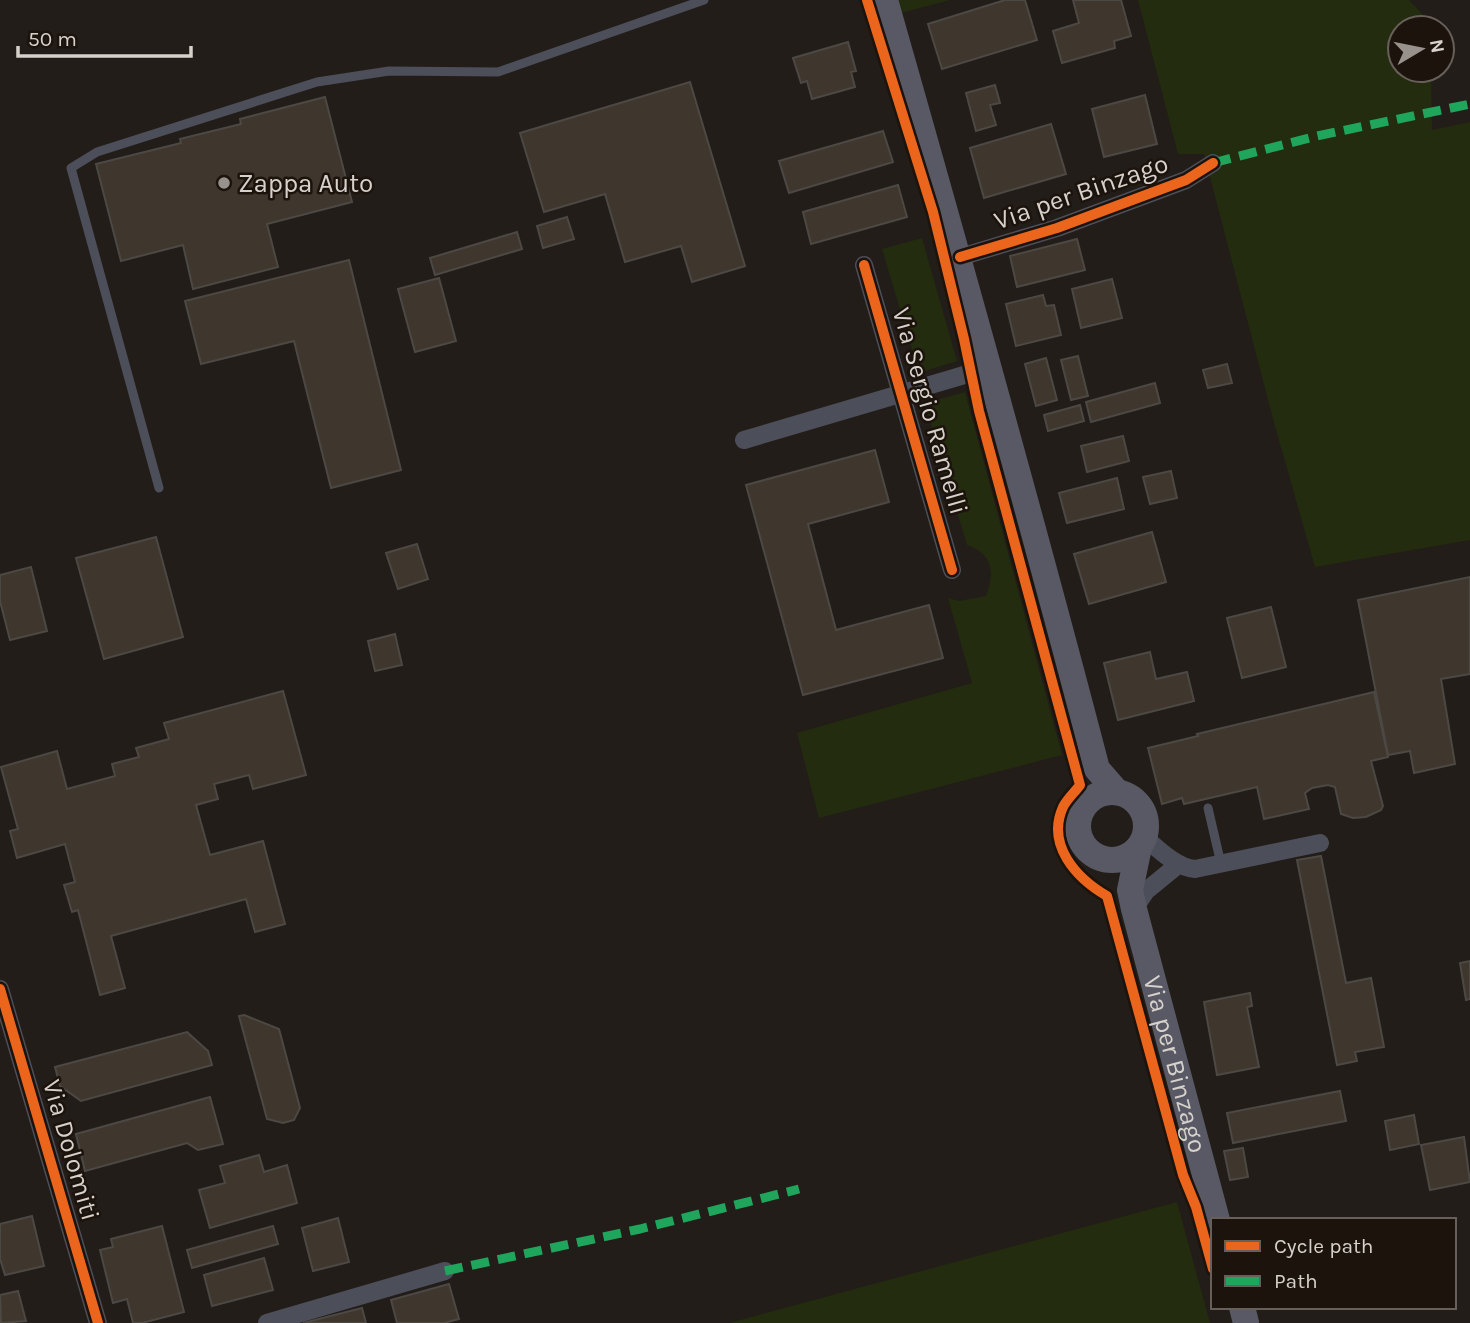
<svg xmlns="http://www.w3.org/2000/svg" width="1470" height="1323" font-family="Karla,sans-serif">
<rect width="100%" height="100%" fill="#221d18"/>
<g fill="#232c0f">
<polygon points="897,0 950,0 901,13"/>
<polygon points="1138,0 1409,0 1427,19 1429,28 1400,28 1400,70 1431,70 1432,130 1470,122 1470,540 1315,567 1273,419 1204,154 1178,154"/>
<polygon points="922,238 957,361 919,373 882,249"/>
<path d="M965,392L1062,755L819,818L797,733L972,683L948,598L959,601L986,596C995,572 993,554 967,545L925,403Z"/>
<polygon points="1177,1202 1210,1323 729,1323"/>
</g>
<g fill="#3f362d" stroke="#4c4844" stroke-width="2">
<polygon points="1005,0 1025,0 1037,40 942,69 928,24"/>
<polygon points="1073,0 1121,0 1131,36 1114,41 1115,48 1062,63 1053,31 1079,23"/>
<polygon points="848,42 856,71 851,72 855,87 812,99 807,81 801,83 793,58"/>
<polygon points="690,82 745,266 692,282 681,246 625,262 605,194 544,212 520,133"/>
<polygon points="995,85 1000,103 990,105 996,125 976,131 966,93"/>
<polygon points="1145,95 1157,144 1104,157 1092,109"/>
<polygon points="325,97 352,202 267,224 278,267 193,289 183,245 121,261 96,164 181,143 180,139 241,124 240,119"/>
<polygon points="1051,124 1066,174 984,198 970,148"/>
<polygon points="883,131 893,162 789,193 779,161"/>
<polygon points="898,185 907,217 811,244 803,212"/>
<polygon points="567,217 574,239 543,248 537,226"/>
<polygon points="517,232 522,249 435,275 430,258"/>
<polygon points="1077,239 1085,270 1017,287 1010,256"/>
<polygon points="349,260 401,470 331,488 294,341 201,364 185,301"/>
<polygon points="439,278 456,341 415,352 398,289"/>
<polygon points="1112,279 1122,318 1081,328 1072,289"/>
<polygon points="1043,295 1046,306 1054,305 1061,335 1016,346 1006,304"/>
<polygon points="1078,356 1088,396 1071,400 1061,360"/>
<polygon points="1046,358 1057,400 1036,406 1025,364"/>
<polygon points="1227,364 1232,383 1208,388 1203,370"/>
<polygon points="1155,383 1160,403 1091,422 1086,402"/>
<polygon points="1080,405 1084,421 1048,431 1044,415"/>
<polygon points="1123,436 1129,461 1087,472 1081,446"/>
<polygon points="875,450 889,502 808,524 836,630 929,605 943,658 803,695 746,485"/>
<polygon points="1171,471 1177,498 1150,504 1143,477"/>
<polygon points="1117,478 1124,509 1067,523 1059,493"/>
<polygon points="1152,532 1166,582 1089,604 1074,554"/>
<polygon points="156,537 183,637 104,659 76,558"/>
<polygon points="417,544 428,579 398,589 386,553"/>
<polygon points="31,567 47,631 10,640 0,601 0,575"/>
<polygon points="1470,577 1470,674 1441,679 1455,764 1414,773 1410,751 1388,755 1358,600"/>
<polygon points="1271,607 1286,667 1242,678 1227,618"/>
<polygon points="395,634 402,665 375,671 368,641"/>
<polygon points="1150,652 1156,679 1187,672 1194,701 1118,720 1104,663"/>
<polygon points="283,691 306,775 253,789 249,775 214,784 218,799 196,805 210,855 263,841 285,924 255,932 246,899 111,936 125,988 100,995 78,910 72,912 64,885 75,882 65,844 17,858 10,831 18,829 1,767 57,751 67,789 115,776 112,764 139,757 136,748 169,739 164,723"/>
<polygon points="1374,692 1388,757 1371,761 1383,806 1381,810 1366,817 1353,818 1341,814 1335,787 1328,785 1312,788 1305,793 1309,809 1264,819 1257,787 1184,804 1182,798 1162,804 1148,748 1198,736 1197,734"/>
<polygon points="1321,856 1346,983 1371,978 1384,1047 1355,1052 1357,1061 1337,1065 1297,860"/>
<polygon points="1470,961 1470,999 1466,1000 1460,963"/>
<polygon points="1250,993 1252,1006 1247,1007 1259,1067 1217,1075 1204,1002"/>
<polygon points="244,1015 279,1029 300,1108 294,1120 283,1123 267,1119 239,1016"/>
<polygon points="187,1032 208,1051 212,1065 81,1101 60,1086 55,1067"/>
<polygon points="1340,1091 1346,1121 1233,1143 1227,1113"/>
<polygon points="210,1097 223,1144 198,1150 187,1143 85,1171 76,1134"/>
<polygon points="1414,1115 1419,1144 1390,1150 1385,1121"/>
<polygon points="1464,1137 1470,1182 1430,1190 1421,1145"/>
<polygon points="1243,1148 1248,1177 1230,1180 1224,1151"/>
<polygon points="259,1155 264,1172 287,1165 297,1203 210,1228 199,1190 225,1183 220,1166"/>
<polygon points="32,1216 44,1266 5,1275 0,1259 0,1224"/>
<polygon points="338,1218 349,1262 313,1271 302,1228"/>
<polygon points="162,1226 184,1312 142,1323 133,1323 127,1299 113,1303 100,1250 113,1247 111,1239"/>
<polygon points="273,1226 278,1244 192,1268 187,1250"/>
<polygon points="264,1258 273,1290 212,1306 204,1275"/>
<polygon points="449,1284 459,1319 444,1323 397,1323 391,1300"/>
<polygon points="18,1291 26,1321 1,1323 0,1295"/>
<polygon points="362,1308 366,1323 303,1323"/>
</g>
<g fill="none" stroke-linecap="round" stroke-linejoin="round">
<g stroke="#4c4e59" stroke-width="9">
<polyline points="159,488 71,168 97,152 317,82 389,71 498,72 704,0"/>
<polyline points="1208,808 1221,864"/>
</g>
<g stroke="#4c4e59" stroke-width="18">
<polyline points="960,257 1057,228 1186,180 1213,163"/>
<polyline points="864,265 952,570"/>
<polyline points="744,440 988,368"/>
<path d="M1144,837C1158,849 1177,868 1195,869L1320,843"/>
<polyline points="1134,909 1146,891 1179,864"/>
<polyline points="0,989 98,1323"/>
<polyline points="267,1323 445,1271"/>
</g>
<g stroke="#585965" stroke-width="26">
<path d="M885,0C958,256 1030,512 1097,769L1117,792"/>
<circle cx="1112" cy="826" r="34"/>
<path id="s1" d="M1139,847L1130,890L1134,909L1217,1220"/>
<polyline points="1242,1307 1246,1323"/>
</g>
<g stroke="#20a55d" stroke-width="9" stroke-dasharray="18 9" stroke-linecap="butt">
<polyline points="1213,163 1317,136 1470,104"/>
<polyline points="445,1271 640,1229 799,1189"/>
</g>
<g stroke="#1c130c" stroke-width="15">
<g id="cycleway">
<path d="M867,0L933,212L964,339L979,411L1080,785C1075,792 1067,799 1063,807C1046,845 1076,878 1107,896L1183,1175L1196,1207L1213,1269"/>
<polyline points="960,257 1057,228 1186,180 1213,163"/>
<polyline points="864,265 952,570"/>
<polyline points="0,989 98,1323"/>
</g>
</g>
<use href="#cycleway" stroke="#eb651d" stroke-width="10"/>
</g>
<circle fill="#98928d" stroke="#1c130c" stroke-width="2.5" cx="224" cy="183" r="7"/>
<g text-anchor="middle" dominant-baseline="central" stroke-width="5" stroke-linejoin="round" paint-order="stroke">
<g font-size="26" fill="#d7d1cc" stroke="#1c130c" text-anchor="start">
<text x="238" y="183">Zappa Auto</text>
</g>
<g font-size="26" fill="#d7d1cc" stroke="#1c130c">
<text transform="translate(1081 192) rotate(-19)">Via per Binzago</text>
<text transform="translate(930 411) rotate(74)">Via Sergio Ramelli</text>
<text stroke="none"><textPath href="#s1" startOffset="224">Via per Binzago</textPath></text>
<text transform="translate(71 1150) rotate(74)">Via Dolomiti</text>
</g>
</g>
<rect x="1211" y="1218" width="245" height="91" fill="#1c130c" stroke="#675f59" stroke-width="2"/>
<rect x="1225" y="1241" width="35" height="10" fill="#eb651d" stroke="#675f59" stroke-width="2"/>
<text x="1274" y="1253" font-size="21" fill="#d7d1cc">Cycle path</text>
<rect x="1225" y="1276" width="35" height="10" fill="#20a55d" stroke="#675f59" stroke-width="2"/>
<text x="1274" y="1288" font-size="21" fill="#d7d1cc">Path</text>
<g transform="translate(1421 49) rotate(80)"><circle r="33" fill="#1c130c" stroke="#675f59" stroke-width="2"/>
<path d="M0-5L12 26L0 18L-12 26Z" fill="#98928d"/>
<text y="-10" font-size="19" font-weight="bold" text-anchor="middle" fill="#d7d1cc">N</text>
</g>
<path d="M18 46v10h173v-10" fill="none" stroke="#d7d1cc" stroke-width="3.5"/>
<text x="28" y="46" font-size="21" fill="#d7d1cc" stroke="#1c130c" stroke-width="5" paint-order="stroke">50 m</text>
</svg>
